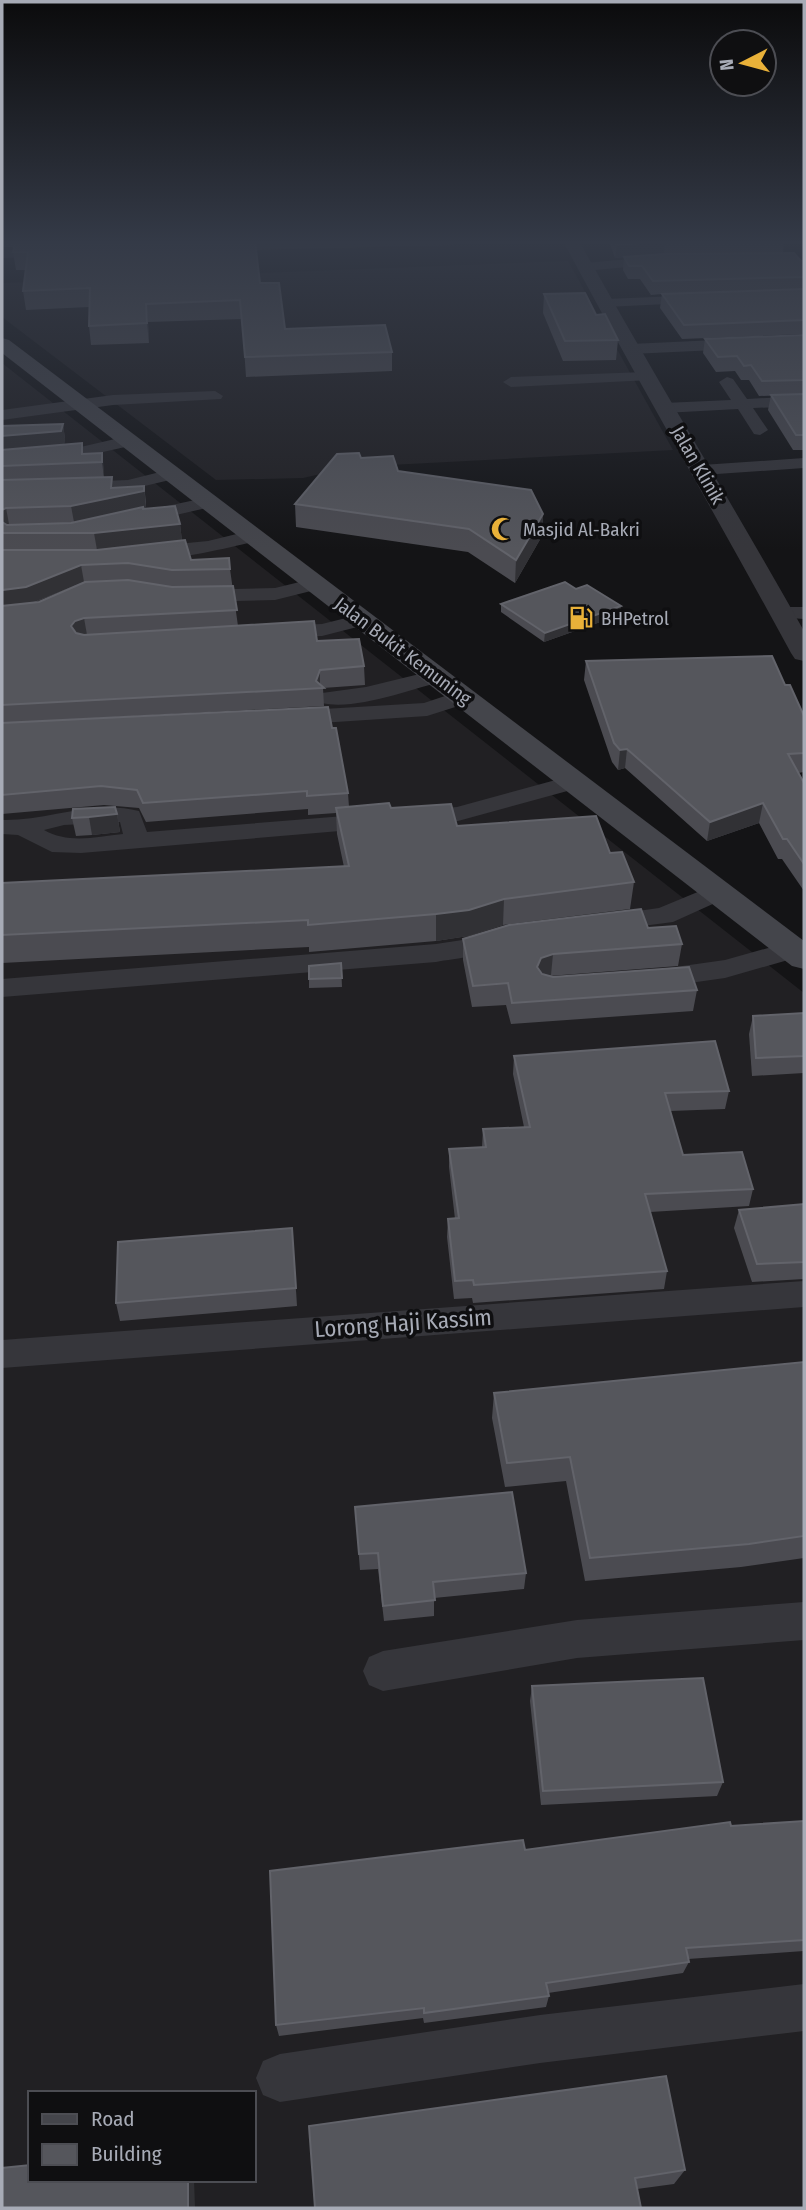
<svg xmlns="http://www.w3.org/2000/svg" width="806" height="2210" font-family="'Fira Sans Condensed',sans-serif">
<rect width="100%" height="100%" fill="#141416"/>
<g fill="#212023" fill-rule="evenodd">
<polygon points="568,261 673,450 352,467 303,478 216,480 2,317 2,283"/>
<path d="M2,363L804,993V2208H2ZM30,2093H254V2180H30Z"/>
</g>
<g fill="none" stroke-linecap="round" stroke-linejoin="round">
<g fill="#36363b" fill-rule="evenodd">
<polygon points="300,241 460,241 453,245 215,251 208,247 215,243"/>
<polygon points="53,249 60,253 58,256 2,258 2,250"/>
<polygon points="664,256 671,260 669,263 585,271 578,267 585,263"/>
<polygon points="702,295 707,296 707,302 606,307 599,303 606,299"/>
<polygon points="804,336 804,346 631,354 623,349 631,344"/>
<polygon points="645,372 651,374 653,377 651,380 511,387 503,382 511,377"/>
<polygon points="727,377 733,379 747,399 804,396 804,406 753,408 768,430 760,435 754,434 738,409 664,413 656,408 664,403 731,400 719,382"/>
<polygon points="215,391 223,396 221,399 113,405 2,420 2,410 113,395"/>
<polygon points="128,436 134,437 136,441 134,445 72,459 2,465 2,455 72,449"/>
<polygon points="804,458 804,468 702,475 693,470 702,465"/>
<polygon points="172,469 181,474 178,478 128,490 2,495 2,485 128,480"/>
<polygon points="209,497 215,498 218,502 215,506 137,524 128,518 130,514"/>
<path d="M253,530L260,532L262,536L260,540C239,545 149,569 136,553L146,547L208,541Z"/>
<polygon points="316,578 323,580 326,584 323,588 275,600 193,602 186,600 183,596 186,592 193,590 275,588"/>
<polygon points="782,607 804,607 804,619 775,617 772,613 775,609"/>
<polygon points="362,614 369,616 372,620 369,624 322,636 276,638 269,636 266,632 269,628 276,626 322,624"/>
<path d="M436,670L444,671L447,676L444,681C411,689 355,711 322,703L319,698L322,693L366,687Z"/>
<polygon points="463,690 471,692 474,697 471,702 427,716 290,725 282,723 279,718 282,713 290,711 424,703"/>
<path d="M574,775L582,777L586,782L582,787L458,821L81,853L52,852L18,835L2,834V820C47,821 93,799 139,811L147,832L457,807ZM120,822L123,834C96,837 68,844 44,830L64,825Z"/>
<polygon points="717,884 726,886 730,892 726,898 673,922 604,931 595,929 591,923 595,917 659,908"/>
<path d="M500,928L509,931L513,937C502,955 456,958 436,962L2,997V979L436,944L469,939Z"/>
<polygon points="793,941 804,947 802,956 725,978 654,988 644,985 640,979 644,973 654,970 725,960"/>
<polygon points="804,1281 804,1307 2,1368 2,1340"/>
<polygon points="804,1602 804,1640 577,1658 383,1691 369,1685 363,1671 369,1657 383,1651 577,1620"/>
<polygon points="804,1984 804,2031 540,2063 280,2102 263,2095 256,2078 263,2061 280,2054 540,2015"/>
</g>
<path fill="#36363b" fill-rule="evenodd" d="M563,241H579C652,372 730,500 804,631V661L795,659L791,653C716,515 637,380 563,241Z"/>
<polygon fill="#44454b" fill-rule="evenodd" points="2,338 9,340 804,941 804,969 792,966 2,353"/>
</g>
<g fill="#4b4b51" fill-rule="evenodd">
<polygon points="2,241 255,241 260,283 285,329 392,352 392,371 246,377 242,319 148,322 149,343 91,345 89,326 89,307 26,310 23,291 26,270 16,270 13,252 14,247 2,247"/>
<polygon points="609,241 784,241 783,253 801,261 804,261 804,334 682,339 660,308 662,294 651,295 640,279 628,279 623,270 624,257 664,253 615,258"/>
<polygon points="544,294 596,315 618,340 616,360 563,361 543,313"/>
<polygon points="804,335 804,450 793,450 768,410 771,395 786,395 759,396 749,380 741,380 735,371 716,372 703,353 705,339"/>
<path d="M63,424L65,439L64,444L84,454L102,453L104,477L113,488L144,486L146,502V507L144,508V509L180,524L182,541L191,560L230,569L238,626L317,641L364,666L365,685L323,688L324,706L41,721L348,793L349,807L391,808L457,826L610,853L634,882L630,909L503,925L468,936L436,941L309,952V947L2,963V883L344,867L337,834L336,813L308,815V809L146,822L139,808L104,805L2,814V426ZM84,582L39,602H35Z"/>
<polygon points="361,458 398,471 543,514 542,536 515,583 468,552 296,527 295,504"/>
<polygon points="501,604 620,615 544,642 501,612"/>
<polygon points="586,661 785,685 804,716 804,772 798,773 804,783 804,891 782,859 778,859 759,823 707,841 625,768 618,770 612,762 584,680"/>
<polygon points="117,814 120,832 92,835 76,836 72,818"/>
<polygon points="648,928 682,944 678,966 549,976 697,990 693,1011 511,1024 506,1005 472,1007 463,960 463,939"/>
<polygon points="341,963 342,987 309,988 309,966"/>
<polygon points="804,1013 804,1073 752,1076 749,1034 753,1016"/>
<polygon points="514,1056 729,1091 725,1109 670,1111 683,1155 753,1189 749,1206 650,1212 667,1271 664,1289 473,1303 472,1298 454,1299 447,1237 448,1219 455,1219 449,1167 449,1149 482,1147 483,1129 524,1127 513,1074"/>
<polygon points="804,1204 804,1279 752,1282 734,1228 739,1210"/>
<polygon points="292,1228 297,1306 120,1321 116,1303"/>
<polygon points="804,1362 804,1558 741,1567 585,1581 566,1481 505,1487 492,1418 494,1393"/>
<polygon points="355,1507 526,1573 524,1589 434,1598 434,1616 384,1621 378,1569 360,1570"/>
<polygon points="532,1686 723,1782 717,1796 541,1805 530,1701"/>
<polygon points="804,1821 804,1951 688,1959 689,1962 683,1973 548,1993 549,1996 546,2007 424,2023 423,2018 279,2036 276,2025 525,1850 731,1826"/>
<polygon points="685,2170 674,2184 637,2189 315,2208"/>
</g>
<g fill="#313135">
<polygon points="665,241 664,253 615,258 617,245"/>
<polygon points="146,304 148,322 149,343 147,323"/>
<polygon points="63,424 65,439 64,447 2,452 2,436"/>
<polygon points="102,453 104,469 104,478 102,462"/>
<polygon points="112,477 114,493 144,486 146,507 74,522 71,506 111,488"/>
<polygon points="6,508 9,524 2,528 2,510"/>
<polygon points="543,514 542,536 515,583 516,560"/>
<polygon points="180,524 182,541 97,550 94,533"/>
<polygon points="81,565 84,582 29,604 2,607 2,590"/>
<polygon points="621,606 620,615 544,642 545,633"/>
<polygon points="84,618 87,635 78,638 71,626 75,621"/>
<polygon points="320,670 320,688 316,681"/>
<polygon points="627,749 625,768 618,770 620,750"/>
<polygon points="763,803 759,823 707,841 710,822"/>
<polygon points="117,814 120,832 92,835 89,817"/>
<polygon points="504,899 503,925 468,936 436,941 436,914"/>
<polygon points="553,954 551,975 539,980 537,967 541,958"/>
<polygon points="188,2180 194,2180 195,2208 188,2208"/>
</g>
<g fill="#55565c" stroke="#62636a" stroke-width="2">
<polygon points="68,241 255,241 260,283 279,283 285,329 385,325 392,352 245,357 240,300 146,304 147,323 89,326 90,288 23,291 28,252 13,252 15,242"/>
<polygon points="615,241 662,241 617,245"/>
<polygon points="706,241 784,241 785,242"/>
<polygon points="794,253 801,261 804,261 804,277 653,281 642,266 629,266 624,257 666,254"/>
<polygon points="804,289 804,320 684,325 662,294"/>
<polygon points="585,293 596,315 605,314 618,340 565,341 544,294"/>
<polygon points="804,335 804,380 762,381 751,365 744,366 737,356 718,357 705,339"/>
<polygon points="804,394 804,435 796,435 771,395"/>
<polygon points="63,424 61,431 2,436 2,426"/>
<polygon points="82,443 82,454 102,453 102,462 2,466 2,450"/>
<polygon points="359,453 361,458 393,456 398,471 531,490 543,514 516,560 469,529 295,504 337,454"/>
<polygon points="112,477 111,488 144,486 144,491 71,506 6,508 2,510 2,480"/>
<polygon points="175,506 180,524 94,533 2,533 2,522 7,525 71,523 143,507 143,509"/>
<polygon points="185,540 191,560 229,558 230,569 172,570 128,563 81,565 26,587 2,590 2,550 97,550"/>
<polygon points="128,580 172,587 233,586 237,610 84,618 75,621 71,626 76,633 84,635 314,621 317,641 359,639 364,666 320,670 316,681 324,688 2,705 2,606 39,602 85,582"/>
<polygon points="565,582 576,589 587,585 621,606 545,633 501,604"/>
<polygon points="772,656 785,685 790,685 804,716 804,753 788,754 804,783 804,864 787,839 783,839 763,803 710,822 627,749 620,750 614,743 586,661"/>
<polygon points="328,707 332,728 336,728 348,793 307,796 307,791 143,803 137,790 101,786 2,795 2,723"/>
<polygon points="389,803 391,808 451,804 457,826 596,816 610,853 622,852 634,882 504,899 469,910 436,914 308,925 308,920 2,935 2,883 349,866 336,808"/>
<polygon points="115,807 117,814 89,817 72,818 73,809"/>
<polygon points="641,909 648,928 676,926 682,944 553,954 541,958 537,967 542,974 553,977 689,967 697,990 512,1003 508,983 473,986 463,939 509,925"/>
<polygon points="341,963 342,978 309,979 309,966"/>
<polygon points="804,1013 804,1056 756,1058 753,1016"/>
<polygon points="715,1041 729,1091 665,1093 683,1155 742,1152 753,1189 645,1194 667,1271 474,1285 473,1280 455,1281 448,1219 459,1218 449,1149 486,1147 483,1129 530,1127 514,1056"/>
<polygon points="804,1204 804,1262 757,1264 739,1210"/>
<polygon points="292,1228 296,1288 116,1303 118,1242"/>
<polygon points="804,1362 804,1536 749,1544 590,1558 570,1457 507,1463 494,1393"/>
<polygon points="512,1492 526,1573 433,1582 435,1600 383,1606 378,1553 359,1554 355,1507"/>
<polygon points="703,1678 723,1782 543,1791 532,1686"/>
<polygon points="804,1821 804,1940 686,1948 689,1962 546,1983 549,1996 424,2013 424,2008 276,2025 270,1871 523,1840 525,1850 730,1822 731,1826"/>
<polygon points="666,2076 685,2170 635,2178 641,2208 315,2208 309,2126"/>
<polygon points="30,2165 30,2180 188,2180 188,2208 2,2208 2,2168"/>
</g>
<linearGradient id="sky" x2="0" y2="1"><stop stop-color="#0b0b0c"/><stop offset="0.44" stop-color="#343a47"/><stop offset="1" stop-color="#343a47" stop-opacity="0"/></linearGradient>
<rect width="806" height="550" fill="url(#sky)"/>
<defs>
<g id="mosque-bare" transform="scale(1.89)"><path d="M3.5-4.9A6 6 0 1 0 3.5 4.9A5 5 0 1 1 3.5-4.9Z" fill="#e9b139" stroke="#0f0f11" stroke-width="2.5" paint-order="stroke"/></g>
<g id="fuel-bare" transform="scale(1.89)"><path d="M-5.5-6h7V0h2V4h1.3V-2.5L3-4.5l.8-.8L6-3V5H2.5V1h-1V6h-7ZM-4.2-4.7v3.2H.2V-4.7Z" fill="#e9b139" stroke="#0f0f11" stroke-width="2.5" paint-order="stroke"/></g>
</defs>
<g fill-rule="evenodd">
<use href="#mosque-bare" x="503" y="529"/>
<use href="#fuel-bare" x="581" y="618"/>
</g>
<g text-anchor="middle" dominant-baseline="central" stroke-width="7" stroke-linejoin="round" paint-order="stroke">
<g font-size="19" fill="#a7abb6" stroke="#0f0f11">
<text transform="translate(698 465) rotate(60)">Jalan Klinik</text>
<text transform="translate(403 651) rotate(37)">Jalan Bukit Kemuning</text>
</g>
<g font-size="19" fill="#a7abb6" stroke="#0f0f11" text-anchor="start">
<text x="523" y="529">Masjid Al-Bakri</text>
<text x="601" y="618">BHPetrol</text>
</g>
<g font-size="23" fill="#a7abb6" stroke="#0f0f11">
<text transform="translate(403 1323) rotate(-4)">Lorong Haji Kassim</text>
</g>
</g>
<rect width="806" height="2210" fill="none" stroke="#a7abb6" stroke-width="7"/>
<rect x="28" y="2091" width="228" height="91" fill="#0f0f11" stroke="#4c4d53" stroke-width="2"/>
<rect x="42" y="2114" width="35" height="10" fill="#44454b" stroke="#4c4d53" stroke-width="2"/>
<text x="91" y="2126" font-size="21" fill="#a7abb6">Road</text>
<rect x="42" y="2144" width="35" height="21" fill="#55565c" stroke="#4c4d53" stroke-width="2"/>
<text x="91" y="2161" font-size="21" fill="#a7abb6">Building</text>
<g transform="translate(743 63) rotate(264)"><circle r="33" fill="#0f0f11" stroke="#4c4d53" stroke-width="2"/>
<path d="M0-5L12 26L0 18L-12 26Z" fill="#e9b139"/>
<text y="-10" font-size="19" font-weight="bold" text-anchor="middle" fill="#a7abb6">N</text>
</g>
</svg>
